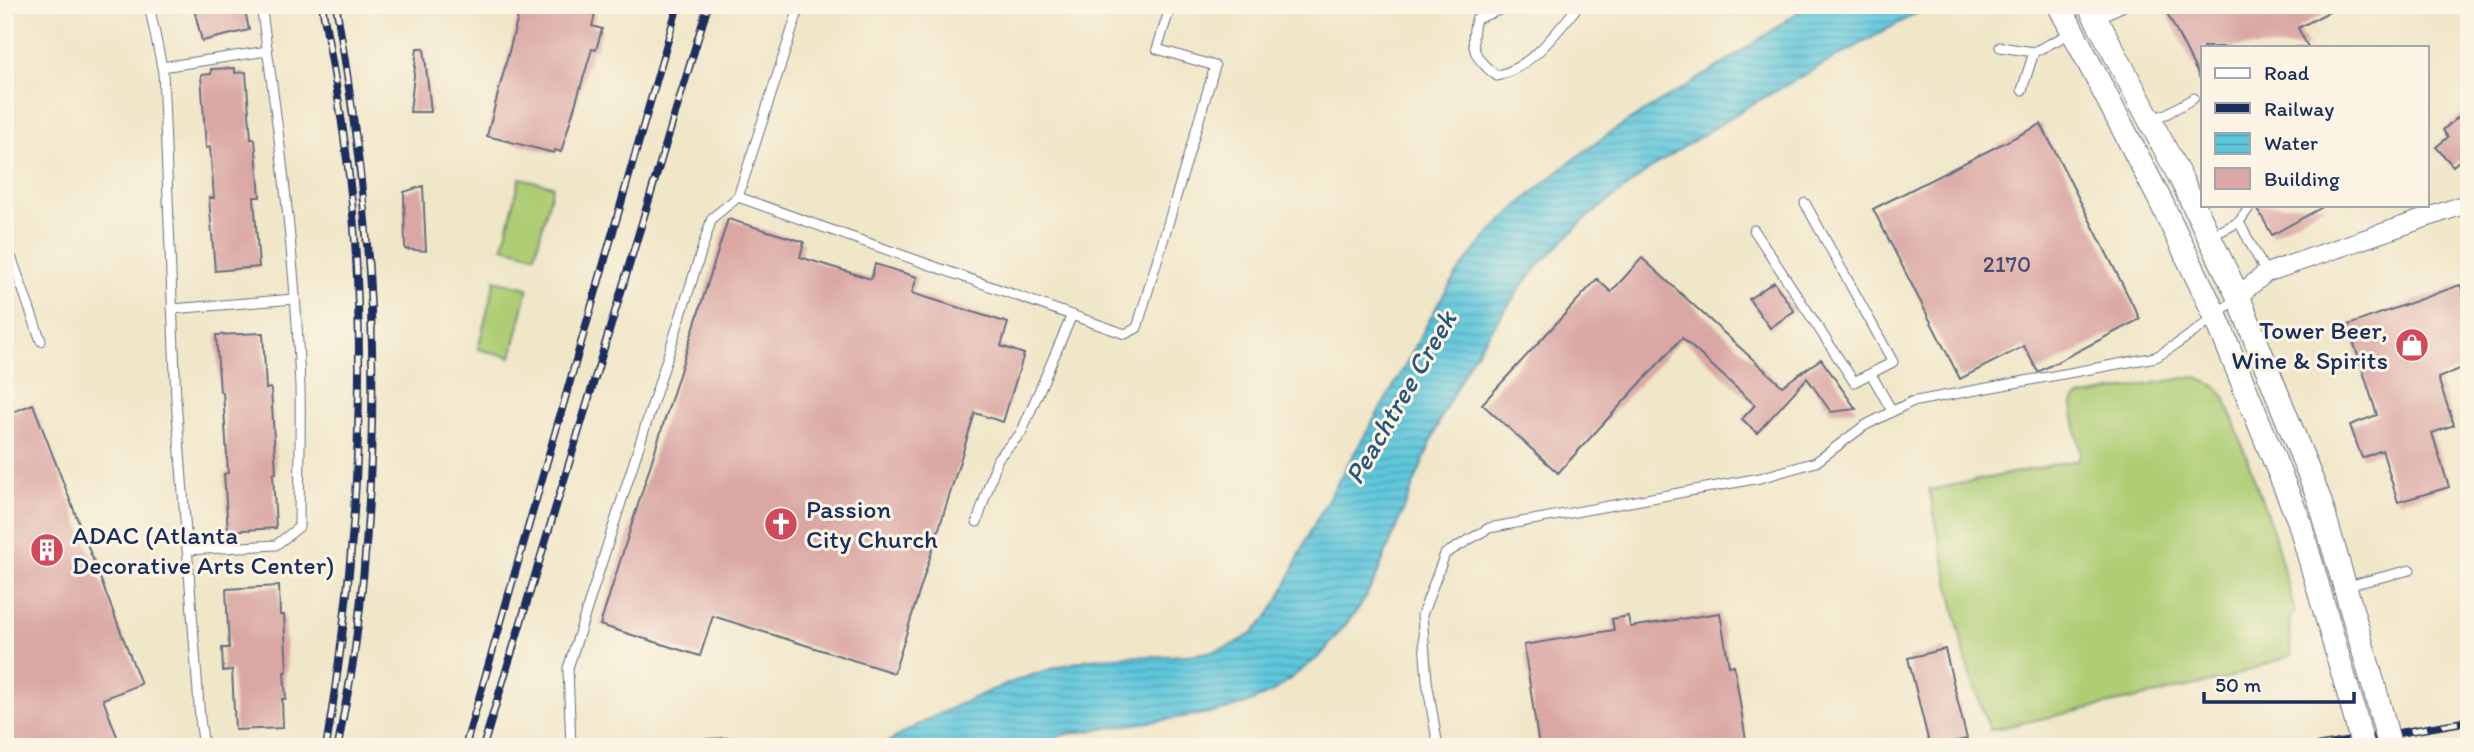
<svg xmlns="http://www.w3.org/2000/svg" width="2474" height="752" font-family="Itim,sans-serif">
<defs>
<pattern id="water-rules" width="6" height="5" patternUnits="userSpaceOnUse" patternTransform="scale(1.75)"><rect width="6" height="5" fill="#5fc7dc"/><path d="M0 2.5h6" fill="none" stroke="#4ea2b6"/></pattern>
</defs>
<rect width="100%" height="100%" fill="#fcf5e5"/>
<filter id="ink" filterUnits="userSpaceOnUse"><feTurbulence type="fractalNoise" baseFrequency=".0143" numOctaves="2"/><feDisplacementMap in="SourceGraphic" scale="14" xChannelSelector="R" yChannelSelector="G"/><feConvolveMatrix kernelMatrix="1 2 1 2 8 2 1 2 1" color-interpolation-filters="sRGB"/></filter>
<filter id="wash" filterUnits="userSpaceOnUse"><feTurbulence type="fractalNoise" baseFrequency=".00686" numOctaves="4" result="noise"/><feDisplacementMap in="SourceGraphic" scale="28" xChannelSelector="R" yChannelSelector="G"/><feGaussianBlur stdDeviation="1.57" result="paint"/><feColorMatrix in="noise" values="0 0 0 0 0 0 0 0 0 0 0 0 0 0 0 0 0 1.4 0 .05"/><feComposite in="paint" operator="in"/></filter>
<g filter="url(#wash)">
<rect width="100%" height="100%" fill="#f0e6c8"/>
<g fill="#aecd75" stroke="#647e6a" stroke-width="2">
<polygon points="520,178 553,186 535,255 503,247"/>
<polygon points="495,280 528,288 511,357 478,349"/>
<polygon points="2195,376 2217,387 2225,397 2274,534 2295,612 2289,621 2292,655 2225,679 1990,730 1970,675 1962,644 1929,490 2077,460 2081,454 2072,406 2073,401 2079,397"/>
</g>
<path fill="url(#water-rules)" stroke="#3d7b9d" stroke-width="2" d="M1808,5H1931L1752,104L1654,166L1583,221L1540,264L1521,287L1470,361L1442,415L1374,582L1359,608L1321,655L1273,692L1246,704L1217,712L1067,734L1024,747H879C937,712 1016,675 1082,661C1135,649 1209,669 1253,632C1282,606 1292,568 1309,534C1337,480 1370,428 1400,375C1419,341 1436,303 1459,271C1498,218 1553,173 1607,135C1641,111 1679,92 1714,69C1746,49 1777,27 1808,5Z"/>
<g id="blocks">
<g fill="#daa7a4">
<polygon points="193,5 244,5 249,30 202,41"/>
<polygon points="521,5 559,5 595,15 592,26 602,29 596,50 592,49 561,152 555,150 554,153 487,136"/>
<polygon points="2163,5 2342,5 2298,28 2308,47 2203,47 2203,84"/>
<polygon points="417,48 424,48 431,112 410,112"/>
<polygon points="235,68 235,73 246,72 251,139 255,139 260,197 254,197 259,267 215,271 209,198 214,198 210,147 206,148 201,75 211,74 211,69"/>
<polygon points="2469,108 2469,152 2453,166 2436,147 2448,137 2443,130"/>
<polygon points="2041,124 2140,319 2038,372 2024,346 1960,379 1873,209"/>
<polygon points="423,186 426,251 405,249 404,192"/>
<polygon points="2258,205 2326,205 2272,235 2257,208"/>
<polygon points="728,219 804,242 800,257 871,279 875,264 917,277 912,293 1008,323 1001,346 1024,354 1003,422 975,413 894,673 713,616 700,656 600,625"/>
<polygon points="1642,258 1782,386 1821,359 1856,409 1831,412 1807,378 1757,433 1742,419 1755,405 1682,338 1558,473 1482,404 1597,279 1611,292"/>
<polygon points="1774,282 1794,311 1770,328 1749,299"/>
<polygon points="2460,285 2469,307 2469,365 2438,378 2454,425 2432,433 2449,487 2398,502 2382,450 2362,458 2350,425 2377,415 2348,325"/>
<polygon points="263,333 266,389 271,388 276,473 273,474 276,528 228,531 224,474 228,473 223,392 220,392 216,335"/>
<polygon points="33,404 141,684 103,699 121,747 5,747 5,415"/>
<polygon points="279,586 280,615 284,615 287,671 284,672 286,699 282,699 283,728 235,730 232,670 223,671 222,648 229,648 226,589"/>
<polygon points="1720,613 1729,666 1734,665 1747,747 1539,747 1524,645 1614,630 1612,619 1628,616 1630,627"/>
<polygon points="1945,649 1967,739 1930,747 1908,658"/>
</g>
</g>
</g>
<g filter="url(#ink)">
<use href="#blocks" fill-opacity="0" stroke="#666f83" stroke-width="2"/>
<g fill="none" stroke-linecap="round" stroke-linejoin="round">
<g stroke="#666f83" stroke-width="11">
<g id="lane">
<polyline points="149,5 163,72 176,400 200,719 204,747"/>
<path d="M1512,5L1476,19C1469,47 1474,59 1497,76C1533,66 1556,33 1579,5"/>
<polyline points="2098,18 2126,5"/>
<polyline points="2000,47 2034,52 2071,33"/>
<polyline points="162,67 267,51"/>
<polyline points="2022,90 2034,52"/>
<polyline points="2151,119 2166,114 2194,98"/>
<polyline points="738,197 1125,334 1137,328 1215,66 1157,49 1171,5"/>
<polyline points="2239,222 2266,273"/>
<polyline points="1754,230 1854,382 1893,362 1805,203"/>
<polyline points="2211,236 2239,222 2251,205"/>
<polyline points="12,259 41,341"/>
<polyline points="172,309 294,299"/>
<polyline points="1871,374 1892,411"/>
<polyline points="977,522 998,458 1021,433 1072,315"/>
<path d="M187,550L276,545L299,527C299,481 301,434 300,388C296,260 279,132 261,5"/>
<polyline points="2347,586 2410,570"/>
<polyline points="571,747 568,668 712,218 738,197 800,5"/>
<polyline points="640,747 733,742"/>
<path d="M1438,747L1427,681L1422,615L1445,554L1489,528L1760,478L1816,462L1864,426L1911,402L2156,357C2185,340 2211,321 2236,298"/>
</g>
</g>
<g stroke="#666f83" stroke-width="20">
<polyline id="street" points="2238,296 2266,273 2469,203"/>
</g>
<g stroke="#666f83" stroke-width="25">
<g id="secondary">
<polyline points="2059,5 2160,200 2216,317 2299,521 2352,705"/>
<polyline points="2089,5 2181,179 2238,296 2320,501 2377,697"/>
</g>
</g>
<use href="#lane" stroke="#fff" stroke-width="9"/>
<use href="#street" stroke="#fff" stroke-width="18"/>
<use href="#secondary" stroke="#fff" stroke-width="23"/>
<g stroke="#1b2f5e" stroke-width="8">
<g id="rail">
<path d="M322,5C336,83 350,162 355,241C366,410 354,580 326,747"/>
<path d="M336,5C353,106 367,207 371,310C375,422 370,536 355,648C351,681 343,714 338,747"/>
<polyline points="465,747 678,5"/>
<polyline points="483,747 708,5"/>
<polyline points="2316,747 2469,721"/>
</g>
</g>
<use href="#rail" stroke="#fcf5e5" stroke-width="5" stroke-dasharray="16" stroke-linecap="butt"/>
<g stroke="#666f83" stroke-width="25" stroke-linecap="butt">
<g id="secondary-bridge">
<polyline points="2377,697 2390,747"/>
<polyline points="2352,705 2363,747"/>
</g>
</g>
<use href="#secondary-bridge" stroke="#fff" stroke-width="23"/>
</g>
</g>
<defs>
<g id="shop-disc" transform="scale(1.75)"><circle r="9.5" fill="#d1495b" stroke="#fcf5e5"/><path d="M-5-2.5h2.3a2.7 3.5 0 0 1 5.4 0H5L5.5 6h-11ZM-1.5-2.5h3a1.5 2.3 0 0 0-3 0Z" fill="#fff"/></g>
<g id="church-disc" transform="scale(1.75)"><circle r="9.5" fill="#d1495b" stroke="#fcf5e5"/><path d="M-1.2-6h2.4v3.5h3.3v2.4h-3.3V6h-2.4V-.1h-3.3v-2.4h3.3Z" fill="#fff"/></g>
<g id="building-disc" transform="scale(1.75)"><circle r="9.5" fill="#d1495b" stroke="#fcf5e5"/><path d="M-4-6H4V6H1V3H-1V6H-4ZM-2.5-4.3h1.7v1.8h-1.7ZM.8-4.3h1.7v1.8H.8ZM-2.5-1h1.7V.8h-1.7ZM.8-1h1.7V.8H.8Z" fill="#fff"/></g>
</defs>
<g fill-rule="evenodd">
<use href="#shop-disc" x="2412" y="345"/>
<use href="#church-disc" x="781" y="524"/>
<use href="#building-disc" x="47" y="550"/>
</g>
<g text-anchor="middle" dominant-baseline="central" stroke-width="6" stroke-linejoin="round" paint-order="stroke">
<g font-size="23" fill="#4b4d70">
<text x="2007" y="264">2170</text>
</g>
<g font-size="26" fill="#1b2f5e" stroke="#fcf5e5" text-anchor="start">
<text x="2388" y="330" text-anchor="end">Tower Beer,<tspan x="2388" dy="30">Wine &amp; Spirits</tspan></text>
<text x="806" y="509">Passion<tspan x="806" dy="30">City Church</tspan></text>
<text x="72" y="535">ADAC (Atlanta<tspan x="72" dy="30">Decorative Arts Center)</tspan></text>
</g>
<g font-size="28" font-style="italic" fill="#2c557e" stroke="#fcf5e5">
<text transform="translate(1400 397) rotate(-60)">Peachtree Creek</text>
</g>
</g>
<rect width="2474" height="752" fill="none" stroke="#fcf5e5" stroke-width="28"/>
<rect x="2201" y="46" width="228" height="161" fill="#fcf5e5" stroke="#a2a6af" stroke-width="2"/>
<rect x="2215" y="68" width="35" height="10" fill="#ffffff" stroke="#a2a6af" stroke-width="2"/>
<text x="2264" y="80" font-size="21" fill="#1b2f5e">Road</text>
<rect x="2215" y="103" width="35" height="10" fill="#1b2f5e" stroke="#a2a6af" stroke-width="2"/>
<text x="2264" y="116" font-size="21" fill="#1b2f5e">Railway</text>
<rect x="2215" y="133" width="35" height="21" fill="url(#water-rules)" stroke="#a2a6af" stroke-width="2"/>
<text x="2264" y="150" font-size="21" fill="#1b2f5e">Water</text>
<rect x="2215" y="168" width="35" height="21" fill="#daa7a4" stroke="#a2a6af" stroke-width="2"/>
<text x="2264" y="186" font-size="21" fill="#1b2f5e">Building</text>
<path d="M2204 692v10h150v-10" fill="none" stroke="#1b2f5e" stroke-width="3.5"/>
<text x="2215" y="692" font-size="21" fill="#1b2f5e" stroke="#fcf5e5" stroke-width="5" paint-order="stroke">50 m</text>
</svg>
